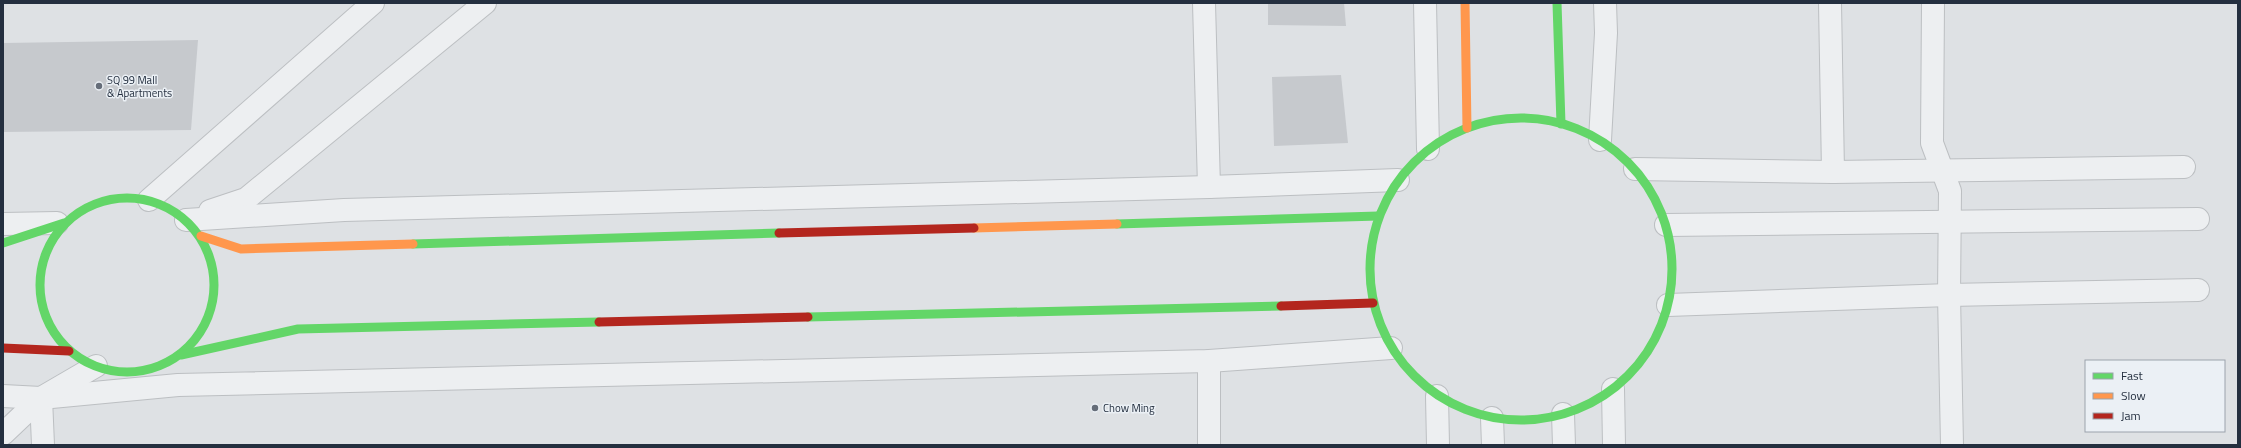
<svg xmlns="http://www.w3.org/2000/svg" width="2241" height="448" font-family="'Titillium Web',sans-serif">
<rect width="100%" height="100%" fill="#dee1e4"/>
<g fill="#c6c9cd">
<polygon points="1268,3 1344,3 1346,26 1268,25"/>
<polygon points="198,40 191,130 3,132 3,43"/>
<polygon points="1341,75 1348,143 1274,146 1272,77"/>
</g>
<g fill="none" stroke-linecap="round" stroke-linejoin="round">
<g stroke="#bcbfc2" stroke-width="24">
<g id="street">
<polyline points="1204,3 1209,187"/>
<polyline points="1425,3 1428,149"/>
<polyline points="1830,3 1833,172"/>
<polyline points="1933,3 1932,143 1950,191 1949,295 1952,445"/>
<polyline points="1600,140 1606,33 1605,3"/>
<polyline points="1635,169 1833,172 2184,167"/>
<polyline points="149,200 373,3"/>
<polyline points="210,211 246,199 485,3"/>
<polyline points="186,220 344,210 1209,187 1398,180"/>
<polyline points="3,224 57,223"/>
<polyline points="1666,225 2198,219"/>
<polyline points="1668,305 1949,295 2198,290"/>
<polyline points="1209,361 1209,445"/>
<polyline points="1613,389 1614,445"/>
<polyline points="3,396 41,398 178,385 1209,361 1391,348"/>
<polyline points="1437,396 1438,445"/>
<polyline points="41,398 43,445"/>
<polyline points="1563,414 1564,445"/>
<polyline points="1492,418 1493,445"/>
<polyline points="3,434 41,398 96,366"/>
</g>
</g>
<use href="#street" stroke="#edeff1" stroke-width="22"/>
<g stroke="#63d668" stroke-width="9">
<polyline points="1557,3 1561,124"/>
<circle cx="1521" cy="269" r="151"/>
<circle cx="127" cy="285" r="87"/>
<polyline points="1117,224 1378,216"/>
<polyline points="3,243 64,223"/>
<polyline points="413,244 779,233"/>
<polyline points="808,317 1281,306"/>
<polyline points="181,355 298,329 599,322"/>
</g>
<g stroke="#ff974d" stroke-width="9">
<polyline points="1465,3 1467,128"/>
<polyline points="974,228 1117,224"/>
<polyline points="201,236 241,249 413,244"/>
</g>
<g stroke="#b3261e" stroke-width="9">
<polyline points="779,233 974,228"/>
<polyline points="1281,306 1373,303"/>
<polyline points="599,322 808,317"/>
<polyline points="3,348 69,351"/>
</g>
</g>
<g fill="#656d79" stroke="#ebf0f5" stroke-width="1.5">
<circle cx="99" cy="86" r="4"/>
<circle cx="1095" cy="408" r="4"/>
</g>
<g text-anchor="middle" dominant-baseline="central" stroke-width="3" stroke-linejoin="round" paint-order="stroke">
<g font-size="11" fill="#242f3f" stroke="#ebf0f5" text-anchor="start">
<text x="107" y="80">SQ 99 Mall<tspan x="107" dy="13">&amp; Apartments</tspan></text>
<text x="1103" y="408">Chow Ming</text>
</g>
</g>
<rect width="2241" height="448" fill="none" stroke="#242f3f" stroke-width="8"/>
<rect x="2085" y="360" width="140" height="72" fill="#ebf0f5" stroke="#9ba3ac"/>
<rect x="2093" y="373" width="20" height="6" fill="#63d668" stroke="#9ba3ac"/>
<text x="2121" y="380" font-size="12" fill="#242f3f">Fast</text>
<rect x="2093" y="393" width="20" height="6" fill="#ff974d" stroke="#9ba3ac"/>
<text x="2121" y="400" font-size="12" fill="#242f3f">Slow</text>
<rect x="2093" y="413" width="20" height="6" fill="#b3261e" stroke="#9ba3ac"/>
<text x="2121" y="420" font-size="12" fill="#242f3f">Jam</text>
</svg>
